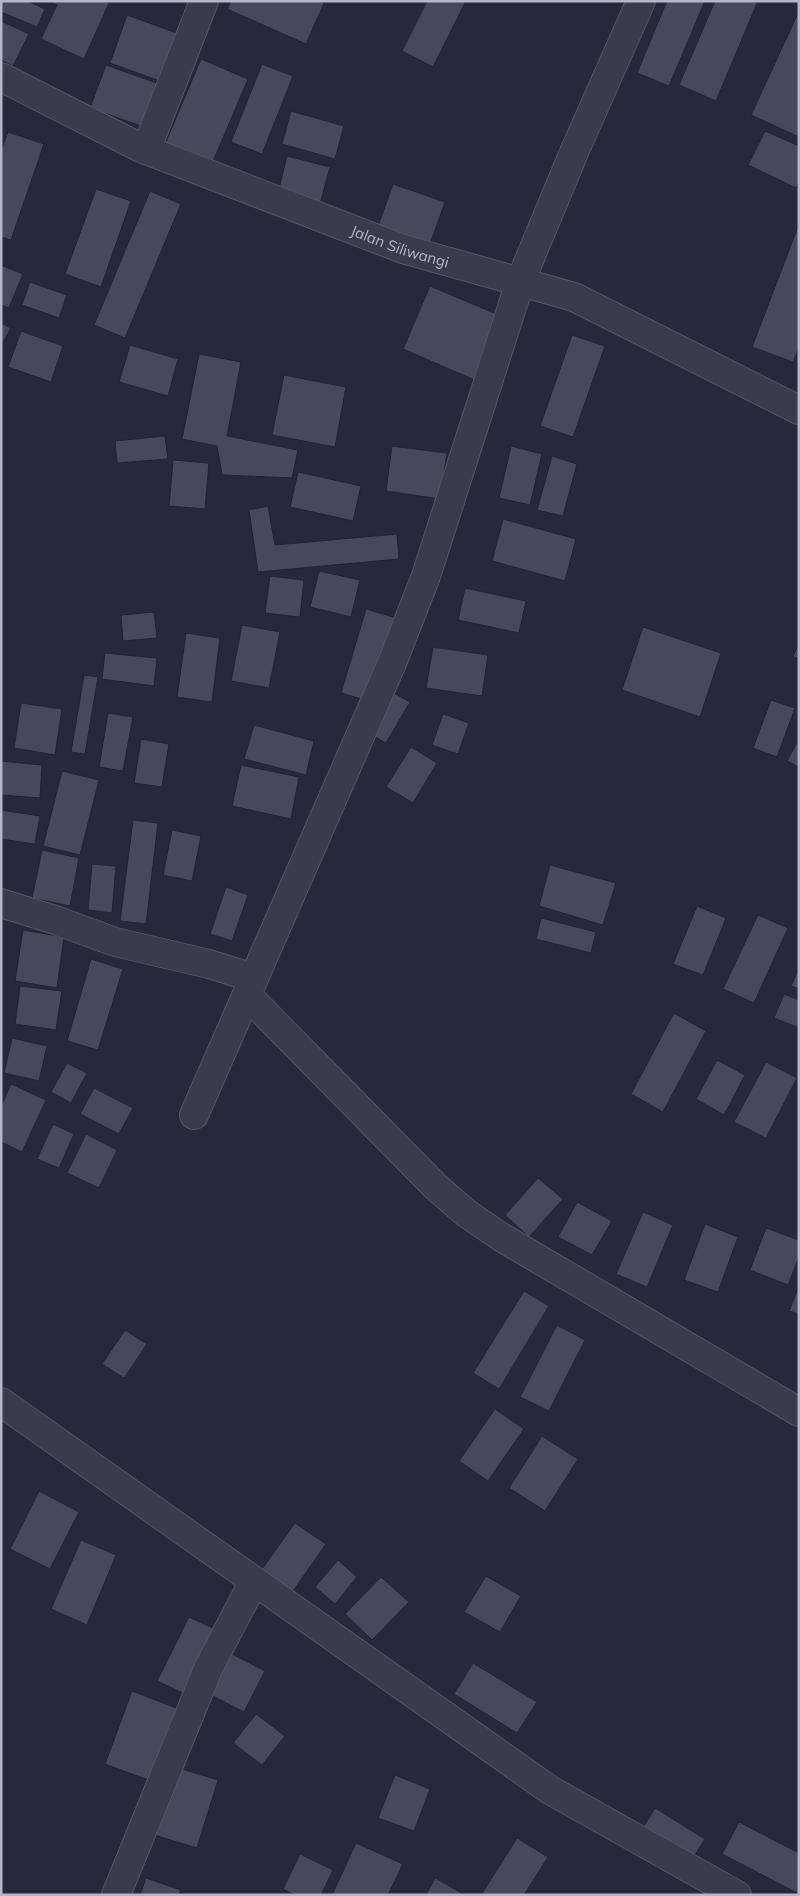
<svg xmlns="http://www.w3.org/2000/svg" width="800" height="1896" font-family="Mulish,sans-serif">
<rect width="100%" height="100%" fill="#242a3b"/>
<g fill="#44495c" stroke="#1f2332">
<polygon points="1,1 28,1 45,9 37,27 1,12"/>
<polygon points="49,1 110,1 84,59 41,39 57,5"/>
<polygon points="231,1 325,1 306,44 227,9"/>
<polygon points="427,1 466,1 433,67 402,51"/>
<polygon points="667,1 705,1 669,86 637,73"/>
<polygon points="715,1 758,1 716,101 679,85"/>
<polygon points="799,11 799,137 751,115"/>
<polygon points="127,15 185,36 168,84 110,63"/>
<polygon points="1,21 29,34 13,66 1,60"/>
<polygon points="201,59 248,79 209,171 162,151"/>
<polygon points="262,64 293,76 262,154 231,142"/>
<polygon points="106,65 165,86 149,129 90,108"/>
<polygon points="291,111 344,126 335,159 282,144"/>
<polygon points="765,131 799,146 799,182 796,188 748,165"/>
<polygon points="8,132 44,144 11,240 1,237 1,151"/>
<polygon points="287,156 330,167 320,204 278,193"/>
<polygon points="393,184 445,202 430,244 378,226"/>
<polygon points="96,189 131,201 101,287 65,274"/>
<polygon points="150,191 181,204 125,338 94,325"/>
<polygon points="799,224 799,348 793,362 752,347"/>
<polygon points="1,265 23,274 9,308 1,305"/>
<polygon points="30,282 67,295 59,318 22,305"/>
<polygon points="430,286 506,318 479,382 403,349"/>
<polygon points="1,323 11,328 1,346"/>
<polygon points="21,331 63,346 51,382 8,367"/>
<polygon points="572,335 605,346 573,437 540,426"/>
<polygon points="130,345 178,359 168,396 119,382"/>
<polygon points="199,354 241,362 227,436 298,450 292,478 222,475 217,446 182,439"/>
<polygon points="284,375 346,387 335,447 272,435"/>
<polygon points="165,436 168,459 117,463 115,441"/>
<polygon points="392,446 447,453 440,499 386,491"/>
<polygon points="511,446 542,454 530,505 499,498"/>
<polygon points="552,456 577,464 563,516 537,510"/>
<polygon points="173,460 209,463 205,509 169,506"/>
<polygon points="298,472 361,486 353,521 290,507"/>
<polygon points="268,506 275,545 397,534 399,559 258,572 249,510"/>
<polygon points="503,519 576,539 565,581 492,561"/>
<polygon points="319,571 360,580 351,617 310,607"/>
<polygon points="270,576 304,580 300,617 265,613"/>
<polygon points="465,588 526,601 519,633 458,620"/>
<polygon points="366,609 396,618 372,702 341,693"/>
<polygon points="154,612 157,638 123,641 121,615"/>
<polygon points="242,625 280,632 269,688 231,681"/>
<polygon points="643,627 721,653 700,717 622,690"/>
<polygon points="186,633 220,638 212,702 177,697"/>
<polygon points="799,642 799,659 793,657"/>
<polygon points="433,647 488,655 482,696 426,688"/>
<polygon points="105,653 157,658 154,686 102,679"/>
<polygon points="84,675 98,677 85,754 71,752"/>
<polygon points="390,691 410,702 386,743 367,732"/>
<polygon points="771,700 795,708 777,757 753,748"/>
<polygon points="21,703 62,709 55,755 14,748"/>
<polygon points="108,713 133,717 123,771 99,767"/>
<polygon points="443,714 469,723 458,754 432,745"/>
<polygon points="254,725 314,741 306,775 244,759"/>
<polygon points="141,739 169,744 162,787 134,783"/>
<polygon points="799,739 799,767 787,761"/>
<polygon points="411,747 437,763 413,803 386,787"/>
<polygon points="1,761 42,765 40,798 1,795"/>
<polygon points="241,765 299,777 291,819 232,806"/>
<polygon points="62,771 99,780 80,855 43,846"/>
<polygon points="1,810 40,816 35,844 1,839"/>
<polygon points="133,820 158,823 146,924 120,921"/>
<polygon points="172,830 201,836 192,881 163,875"/>
<polygon points="42,850 79,858 70,906 32,898"/>
<polygon points="92,864 116,866 112,913 88,910"/>
<polygon points="550,865 616,883 603,925 539,906"/>
<polygon points="226,887 248,895 232,941 210,934"/>
<polygon points="697,906 726,918 703,975 673,964"/>
<polygon points="758,915 788,928 754,1003 723,989"/>
<polygon points="541,918 596,932 591,953 536,939"/>
<polygon points="23,930 64,937 57,988 15,981"/>
<polygon points="91,959 123,969 98,1050 67,1041"/>
<polygon points="799,967 799,989 791,986"/>
<polygon points="20,986 62,991 56,1030 15,1024"/>
<polygon points="784,994 799,1000 799,1028 774,1018"/>
<polygon points="674,1013 706,1031 663,1112 631,1094"/>
<polygon points="12,1038 47,1046 39,1081 4,1073"/>
<polygon points="717,1060 745,1075 724,1115 696,1099"/>
<polygon points="766,1062 797,1078 766,1138 734,1122"/>
<polygon points="67,1063 87,1073 71,1103 51,1092"/>
<polygon points="11,1084 46,1100 22,1152 1,1142 1,1106"/>
<polygon points="94,1088 133,1108 119,1134 80,1114"/>
<polygon points="53,1124 74,1134 59,1168 37,1159"/>
<polygon points="86,1134 117,1150 99,1188 67,1173"/>
<polygon points="538,1178 563,1199 529,1237 505,1215"/>
<polygon points="577,1202 612,1221 592,1255 558,1237"/>
<polygon points="643,1212 673,1225 647,1287 616,1274"/>
<polygon points="705,1224 738,1237 718,1292 684,1280"/>
<polygon points="766,1228 799,1240 799,1257 788,1285 750,1270"/>
<polygon points="799,1286 799,1314 789,1311"/>
<polygon points="524,1291 549,1306 499,1389 473,1373"/>
<polygon points="557,1325 585,1340 549,1411 520,1397"/>
<polygon points="125,1330 147,1344 124,1378 102,1364"/>
<polygon points="495,1409 524,1429 488,1481 459,1461"/>
<polygon points="542,1436 578,1459 545,1511 509,1488"/>
<polygon points="39,1491 79,1512 50,1569 10,1549"/>
<polygon points="295,1523 326,1544 291,1594 260,1572"/>
<polygon points="81,1540 116,1555 87,1625 51,1609"/>
<polygon points="338,1560 357,1577 335,1604 315,1587"/>
<polygon points="486,1576 521,1596 500,1632 464,1612"/>
<polygon points="381,1577 409,1602 372,1640 345,1614"/>
<polygon points="189,1617 217,1630 185,1694 157,1681"/>
<polygon points="230,1653 265,1671 244,1712 209,1694"/>
<polygon points="473,1663 537,1702 517,1733 454,1694"/>
<polygon points="132,1691 179,1709 151,1781 105,1764"/>
<polygon points="256,1714 285,1736 262,1765 233,1743"/>
<polygon points="172,1766 218,1780 197,1848 151,1834"/>
<polygon points="395,1775 430,1789 414,1831 378,1818"/>
<polygon points="655,1808 705,1839 688,1866 638,1836"/>
<polygon points="739,1822 799,1853 799,1894 722,1854"/>
<polygon points="517,1838 548,1857 524,1895 481,1895"/>
<polygon points="356,1843 403,1864 388,1895 332,1895"/>
<polygon points="300,1854 333,1870 321,1895 295,1895 283,1889"/>
<polygon points="146,1878 181,1890 179,1895 140,1895"/>
<polygon points="435,1878 465,1895 426,1895"/>
</g>
<g fill="none" stroke-linecap="round" stroke-linejoin="round">
<g stroke="#535766" stroke-width="30">
<g id="minor">
<path id="s1" d="M1,77L141,148L403,249L574,297L799,410"/>
<polyline points="146,150 204,1"/>
<polyline points="1,903 58,921 115,942 209,964 254,978"/>
<polyline points="247,995 435,1186 466,1213 501,1237 799,1412"/>
<polyline points="194,1115 392,663 426,576 520,282 575,150 641,1"/>
<polyline points="1,1402 550,1790 737,1895"/>
<polyline points="116,1895 208,1669 254,1581"/>
</g>
</g>
<use href="#minor" stroke="#383c4b" stroke-width="28"/>
</g>
<g text-anchor="middle" dominant-baseline="central" stroke-width="4" stroke-linejoin="round" paint-order="stroke">
<g font-size="15" fill="#b4b7c7" stroke="#1d2130">
<text stroke="none"><textPath href="#s1" startOffset="434">Jalan Siliwangi</textPath></text>
</g>
</g>
<rect width="800" height="1896" fill="none" stroke="#b4b7c7" stroke-width="5"/>
</svg>
